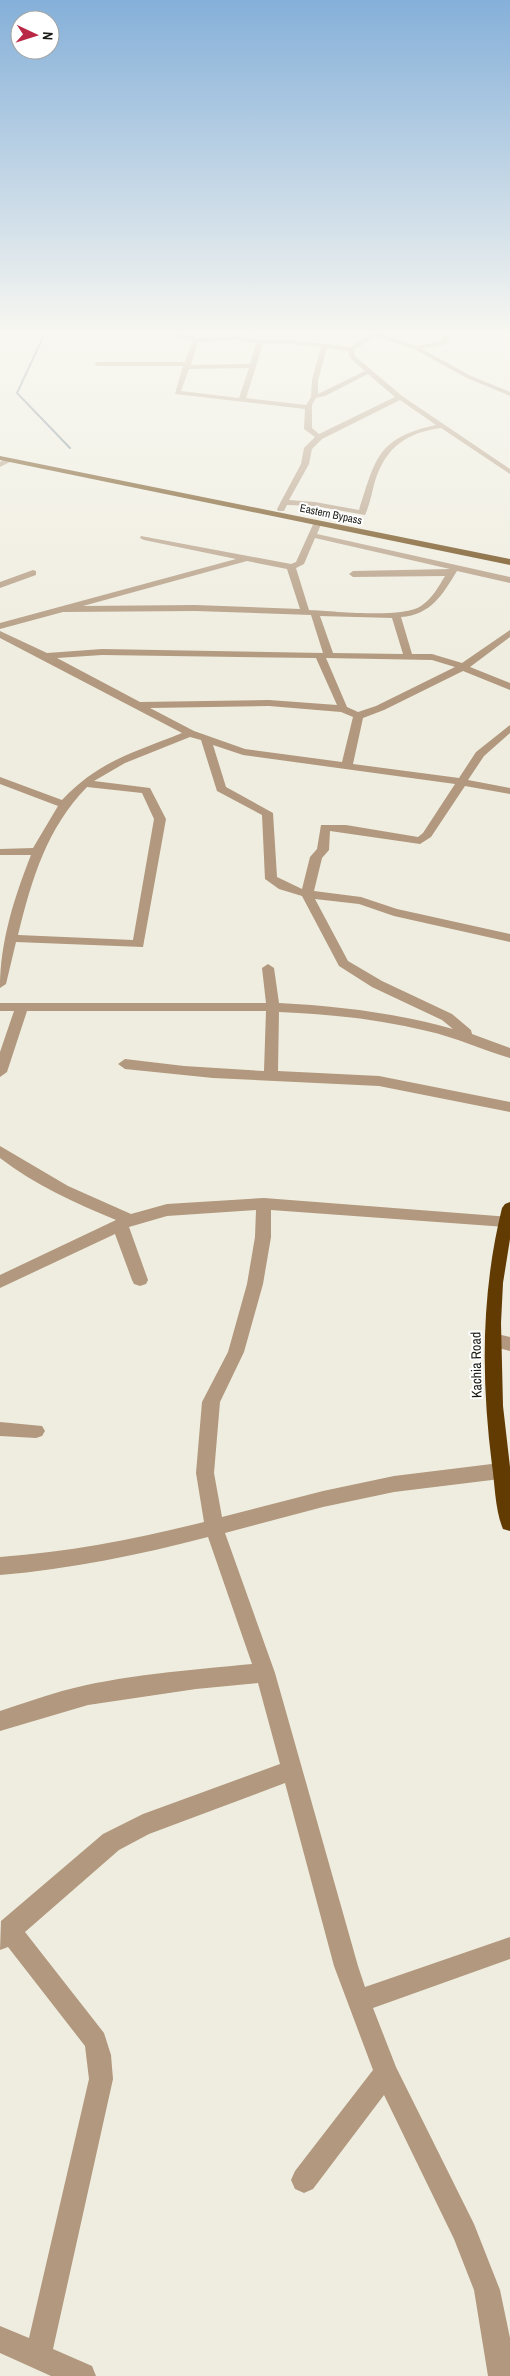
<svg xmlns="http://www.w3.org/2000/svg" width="510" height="2376" font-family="'Archivo Narrow',sans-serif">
<rect width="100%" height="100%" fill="#efeddf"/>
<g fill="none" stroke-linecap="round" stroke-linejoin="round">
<polyline stroke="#6d7f8e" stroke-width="2" points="45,333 17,393 70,448"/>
<g fill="#b1987e" fill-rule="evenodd">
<path d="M372,333H379L416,346L442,341V333H448L450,341L446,344L422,349L471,376L510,392V396L508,395L467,378L414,349L375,336L354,350L355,356L402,396L510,469V474L441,428C406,433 386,447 375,481C372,492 370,504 365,515L315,506L287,505L284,511H278L277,509L301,464L304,448L315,437L304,429L305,409L175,394L183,366H97L94,364L97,362H185L193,341L176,337L178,334L196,338L236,336L260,340H294L350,347ZM236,340L256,343L250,364L191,365L198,342ZM263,344H294L321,347L312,380L311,397L306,405L246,398ZM327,348L348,351L350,358L365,371L318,394V380ZM249,368L239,398L181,391L189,369ZM368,374L395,397L319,434L312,428V405L316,398L325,396ZM400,400L436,425C377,438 376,458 359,510L315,502L289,500L309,464L312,449L322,439Z"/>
<polygon points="7,458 14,460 0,467 0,462"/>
<path d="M315,520L322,522L317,534L510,577V583L457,571C443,594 431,615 401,617L412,654H432L462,663L510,630V637L470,667L510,683V690L463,671L384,710L363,718L353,764L459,778L476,752L510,725V733L484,756L468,780L510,788V794L465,786L431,837L420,844L330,831L329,850L322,858L314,891L361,897L397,909L510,934V942L394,916L359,904L315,899L348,961L382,981L452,1014L471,1030L472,1034L510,1048V1058C482,1050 455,1037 427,1031C378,1019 329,1014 279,1012L278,1071L379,1076L510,1102V1112L379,1086L213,1078L125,1069L118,1064L125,1059L184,1066L264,1071L266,1011H27L7,1072L0,1077V1052L14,1011H0V1003H266L262,968L268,964L274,968L279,1003C338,1006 396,1013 453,1029L442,1020L372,987L339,966L302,896L279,889L265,879L262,815L217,791L201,740L190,737L125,763L94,781L150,788L166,819L143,947L16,942L6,984L0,988C0,942 14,898 31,855H0V849L33,848L58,806L0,784V777L62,800C100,760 133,753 182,733L0,638V631L47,653L102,649L323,653L311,615L195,611L63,612L0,629V623L236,559L144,540L140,538L141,536L291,564L296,562ZM315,538L450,569L353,571L349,574L353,577L445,576C439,586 432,599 421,606C402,619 334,611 309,610L296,568L304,564ZM247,561L287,569L300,609L195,605L83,606ZM320,616L392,618L403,654L333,653ZM102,655L316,658L337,705L269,700L140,702L57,658ZM326,658L432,660L455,667L376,706L358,712L347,707ZM269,706L341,712L353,717L342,762L245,749L194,731L150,708ZM213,745L243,755L455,784L423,833L418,837L346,825H321L317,849L310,857L302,889L277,877L273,813L226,787ZM87,787L142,793L154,819L133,940L18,935C32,878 47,828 87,787Z"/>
<polygon points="33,570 36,571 36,575 0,588 0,582"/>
<path d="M0,1146L68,1186L131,1214L167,1204L264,1198L510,1217V1225L506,1227L271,1210V1237L263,1284L244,1352L220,1402L214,1473L222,1517L323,1491L394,1476L500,1463L506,1465L509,1471L506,1477L500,1479L394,1492L323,1507L225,1533L275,1673L358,1966L365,1987L510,1937V1959L373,2008L396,2067L474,2224L500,2290L510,2338V2376H488L474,2290L454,2239L384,2095L313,2189L304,2193L295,2189L291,2180L295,2171L373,2070L334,1966L285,1783L149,1834L119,1850L25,1932L104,2033L111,2055L113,2079L53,2349L92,2366L96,2376H51L0,2353V2326L29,2338L89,2079L85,2046L8,1947L0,1950L1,1921L103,1834L143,1814L280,1764L258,1683L196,1689L88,1705L0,1731V1711C21,1704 41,1697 62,1691C120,1675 192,1670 252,1664L208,1537C139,1555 71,1569 0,1575V1557C69,1552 136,1539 204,1522L196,1473L202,1402L228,1352L247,1284L255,1237L256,1210L167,1216L129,1227L148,1280L146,1284L140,1286L134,1284L132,1280L115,1234L0,1288V1275L116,1220C75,1203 35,1185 0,1158Z"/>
<polygon points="493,1333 510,1337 510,1351 487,1345 485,1340 487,1335"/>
<polygon points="0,1422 42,1426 45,1431 42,1436 36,1438 0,1436"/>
</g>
<g fill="#623b02" fill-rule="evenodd">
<polygon points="0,456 510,559 510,565 0,460"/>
<path d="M510,1202V1239L503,1283L501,1323L503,1406L510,1467V1531L503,1529C495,1510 495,1485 492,1465C481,1379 481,1293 502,1208L505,1204Z"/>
</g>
</g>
<linearGradient id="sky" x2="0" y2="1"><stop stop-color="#85b0d9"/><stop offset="0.5" stop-color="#f8f7f1"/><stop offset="1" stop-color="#f8f7f1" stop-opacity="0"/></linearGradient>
<rect width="510" height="665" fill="url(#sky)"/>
<g text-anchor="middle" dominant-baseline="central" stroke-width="4" stroke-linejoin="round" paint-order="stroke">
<g font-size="11" fill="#1b1b16" stroke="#fff">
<text transform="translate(331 514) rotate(12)">Eastern Bypass</text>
</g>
<g font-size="14" fill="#1b1b16" stroke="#fff">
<text transform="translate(476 1365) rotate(-91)">Kachia Road</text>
</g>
</g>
<g transform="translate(35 35) rotate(94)"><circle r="24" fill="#ffffff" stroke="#a4a4a2"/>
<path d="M0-4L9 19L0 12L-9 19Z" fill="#b92845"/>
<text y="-8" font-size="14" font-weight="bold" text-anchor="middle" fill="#1b1b16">N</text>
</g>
</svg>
